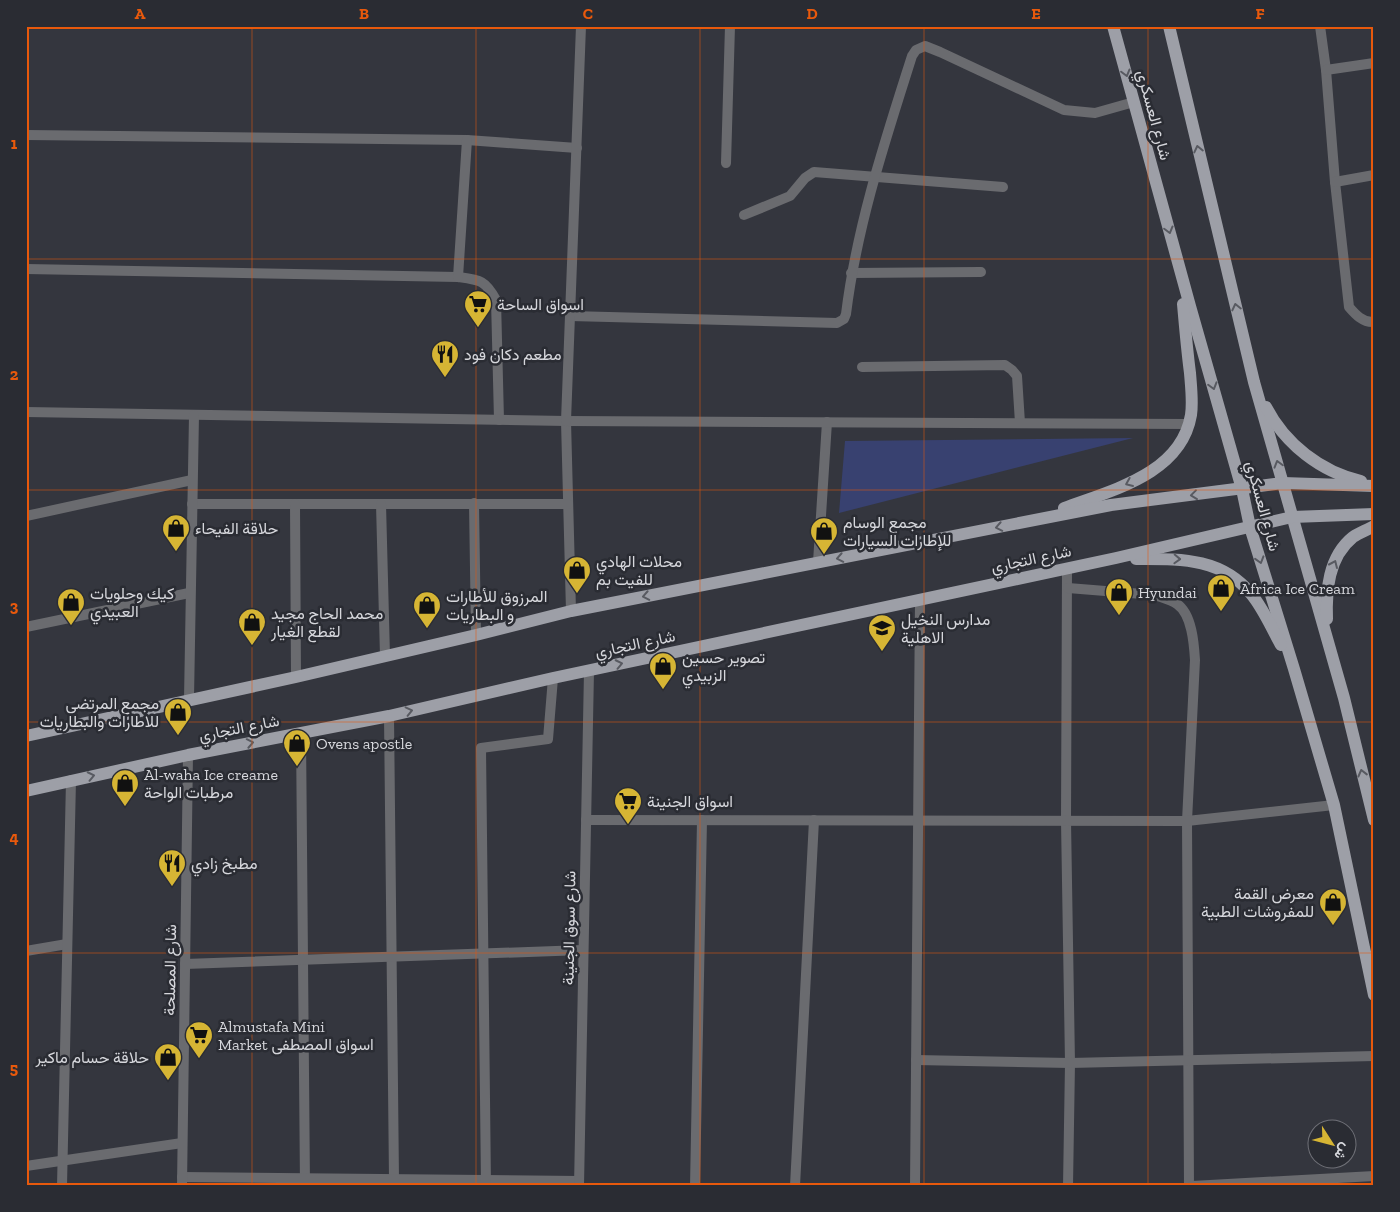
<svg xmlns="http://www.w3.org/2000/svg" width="1400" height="1212" font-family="'Zilla Slab',Vazirmatn,serif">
<rect width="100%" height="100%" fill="#34363e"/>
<polygon fill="#384170" points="1133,438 839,513 845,441"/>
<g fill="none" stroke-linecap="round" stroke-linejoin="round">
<g stroke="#6a6b6f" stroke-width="10">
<path d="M1320,26L1326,70L1335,182L1349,307C1355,314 1363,323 1374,322"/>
<polyline points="1326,70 1374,63"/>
<polyline points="26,135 467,140 577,148"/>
<polyline points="726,163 730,26"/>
<polyline points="1335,182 1374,175"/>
<polyline points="744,215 790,196 805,178 814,172 1003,187"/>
<path d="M26,269L458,277C480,280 485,280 496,300L499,420"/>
<polyline points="851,273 981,272"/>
<polyline points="458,277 467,140"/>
<path d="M570,316L837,323L844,319L846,314C857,225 885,141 912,56L916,50L925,46L940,52L1064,110L1095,113L1134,102"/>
<polyline points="862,367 1005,365 1012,370 1017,376 1020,423"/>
<polyline points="566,421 571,611"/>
<polyline points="474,503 476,635"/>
<polyline points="192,504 568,504"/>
<polyline points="295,504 296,677"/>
<polyline points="381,504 385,656"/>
<polyline points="26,516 192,480"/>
<polyline points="818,562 827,422"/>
<polyline points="1067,568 1066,821 1070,1063 1068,1186"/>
<path d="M1068,588L1155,595C1163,598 1171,600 1177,604C1192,614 1194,644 1195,660L1187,821L1189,1186"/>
<polyline points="26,627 189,593"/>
<polyline points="389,716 394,1179"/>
<polyline points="301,733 305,1186"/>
<polyline points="586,820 1187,821 1334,805"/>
<polyline points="26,951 67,944"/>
<polyline points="185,964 583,950"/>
<polyline points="916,1060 1070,1063 1374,1056"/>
<polyline points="26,1166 182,1143"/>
<polyline points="182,1177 579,1181"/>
<polyline points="62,1186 71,780"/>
<polyline points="486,1186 481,748 548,739 553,678"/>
<polyline points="579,1186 589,671"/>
<polyline points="695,1186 702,820"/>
<polyline points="795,1186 814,820"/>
<polyline points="1192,1186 1374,1176"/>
</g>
<g stroke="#6a6b6f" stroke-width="10">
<polyline points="26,412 566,421 1189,424"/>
<polyline points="566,421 581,26"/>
<polyline points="189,699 194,415"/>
<polyline points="182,1186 188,755"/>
<polyline points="915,1186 920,600"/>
</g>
<g stroke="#9d9fa7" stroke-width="12">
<polyline points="1113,26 1190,306 1242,489 1250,527 1294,669 1334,805 1374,995"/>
<polyline points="1169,26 1254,382 1344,698 1374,820"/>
<path d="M1266,407C1285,444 1321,472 1361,481"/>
<path d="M1064,508C1112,490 1181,474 1191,415C1193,402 1191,386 1190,373C1187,350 1185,327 1183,304"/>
<path d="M1136,559C1179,559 1222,557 1252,595C1264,610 1272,629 1281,645"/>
<path d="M1327,619C1326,591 1328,557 1353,537C1359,533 1367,530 1374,526"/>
<polyline points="26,736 296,677 476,635 571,611 1111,505 1283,483 1374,486"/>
<polyline points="26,791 188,755 389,716 553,678 1116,558 1292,517 1374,514"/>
</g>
</g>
<defs><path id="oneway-chevron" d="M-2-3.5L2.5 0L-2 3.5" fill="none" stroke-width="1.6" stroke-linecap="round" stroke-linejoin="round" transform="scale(1.25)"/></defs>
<g stroke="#585a61">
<use href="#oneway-chevron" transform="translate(1126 73) rotate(75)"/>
<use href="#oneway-chevron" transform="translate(1198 149) rotate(-103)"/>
<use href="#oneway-chevron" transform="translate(1169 230) rotate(75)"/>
<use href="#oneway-chevron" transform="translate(1236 307) rotate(-103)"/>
<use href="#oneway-chevron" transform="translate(1213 386) rotate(74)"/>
<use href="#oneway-chevron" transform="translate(1278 464) rotate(-106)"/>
<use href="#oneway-chevron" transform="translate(1129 483) rotate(157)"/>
<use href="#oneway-chevron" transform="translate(1194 495) rotate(173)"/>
<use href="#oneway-chevron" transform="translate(999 527) rotate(169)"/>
<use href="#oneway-chevron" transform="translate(840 558) rotate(169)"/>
<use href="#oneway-chevron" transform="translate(1177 559) rotate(2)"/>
<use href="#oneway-chevron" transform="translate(1260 560) rotate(73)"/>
<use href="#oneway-chevron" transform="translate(1334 564) rotate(-66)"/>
<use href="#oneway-chevron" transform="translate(646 596) rotate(169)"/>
<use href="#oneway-chevron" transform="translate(619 664) rotate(-12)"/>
<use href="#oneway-chevron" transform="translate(409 711) rotate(-13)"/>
<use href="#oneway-chevron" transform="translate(250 743) rotate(-11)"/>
<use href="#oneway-chevron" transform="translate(1362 773) rotate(-104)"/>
<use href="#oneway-chevron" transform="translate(91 776) rotate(-12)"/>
</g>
<path fill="none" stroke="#e8590c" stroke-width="1" stroke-opacity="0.55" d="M252,26V1186M476,26V1186M700,26V1186M924,26V1186M1148,26V1186M26,259H1374M26,490H1374M26,722H1374M26,953H1374"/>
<defs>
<g id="supermarket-pin" transform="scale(1.4375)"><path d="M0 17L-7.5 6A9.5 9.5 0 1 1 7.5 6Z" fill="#d6b534" stroke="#2a2c33"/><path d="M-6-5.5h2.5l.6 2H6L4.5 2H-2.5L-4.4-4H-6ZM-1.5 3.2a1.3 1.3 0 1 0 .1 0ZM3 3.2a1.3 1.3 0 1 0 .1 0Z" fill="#111"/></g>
<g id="restaurant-pin" transform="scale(1.4375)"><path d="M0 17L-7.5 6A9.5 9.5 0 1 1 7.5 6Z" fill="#d6b534" stroke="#2a2c33"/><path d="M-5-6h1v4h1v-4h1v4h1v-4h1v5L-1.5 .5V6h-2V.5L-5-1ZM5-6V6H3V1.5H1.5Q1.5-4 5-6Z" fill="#111"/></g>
<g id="shop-pin" transform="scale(1.4375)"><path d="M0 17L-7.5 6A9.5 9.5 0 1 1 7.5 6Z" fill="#d6b534" stroke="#2a2c33"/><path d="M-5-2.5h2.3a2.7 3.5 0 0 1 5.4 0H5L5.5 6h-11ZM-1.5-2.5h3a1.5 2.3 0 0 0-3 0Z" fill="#111"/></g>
<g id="school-pin" transform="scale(1.4375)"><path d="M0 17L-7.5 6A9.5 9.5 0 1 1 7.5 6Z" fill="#d6b534" stroke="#2a2c33"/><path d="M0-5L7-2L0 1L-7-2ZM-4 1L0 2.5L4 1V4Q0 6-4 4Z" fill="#111"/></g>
</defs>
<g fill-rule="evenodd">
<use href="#supermarket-pin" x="478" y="304"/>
<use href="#restaurant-pin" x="445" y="354"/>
<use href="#shop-pin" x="176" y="528"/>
<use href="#shop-pin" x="824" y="531"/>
<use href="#shop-pin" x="577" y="570"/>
<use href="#shop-pin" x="1221" y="588"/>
<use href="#shop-pin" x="1119" y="592"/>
<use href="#shop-pin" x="71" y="602"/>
<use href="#shop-pin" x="427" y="605"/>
<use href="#shop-pin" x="252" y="622"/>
<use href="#school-pin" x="882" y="628"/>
<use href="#shop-pin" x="663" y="666"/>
<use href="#shop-pin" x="178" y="712"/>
<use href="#shop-pin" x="297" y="743"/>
<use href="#shop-pin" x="125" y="783"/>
<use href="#supermarket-pin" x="628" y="801"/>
<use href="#restaurant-pin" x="172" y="863"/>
<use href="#shop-pin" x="1333" y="902"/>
<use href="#supermarket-pin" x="199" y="1035"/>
<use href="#shop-pin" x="168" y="1057"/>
</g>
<g text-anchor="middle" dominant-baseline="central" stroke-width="5" stroke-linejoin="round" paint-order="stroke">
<g font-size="16" fill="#d6d7dc" stroke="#2a2c33">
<text transform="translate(1154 115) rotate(75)">شارع العسكري</text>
<text transform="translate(1263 506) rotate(75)">شارع العسكري</text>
<text transform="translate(1031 559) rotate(-12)">شارع التجاري</text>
<text transform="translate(635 644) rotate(-12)">شارع التجاري</text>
<text transform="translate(239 728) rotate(-11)">شارع التجاري</text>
<text transform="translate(569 928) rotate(-89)">شارع سوق الجنينة</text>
<text transform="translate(170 970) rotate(-89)">شارع المصلحة</text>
</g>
<g font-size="16" fill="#d6d7dc" stroke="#2a2c33" text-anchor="start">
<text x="497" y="304">اسواق الساحة</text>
<text x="464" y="354">مطعم دكان فود</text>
<text x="843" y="522">مجمع الوسام<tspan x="843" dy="18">للإطارات السيارات</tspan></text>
<text x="195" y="528">حلاقة الفيحاء</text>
<text x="596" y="561">محلات الهادي<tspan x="596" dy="18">للفيت بم</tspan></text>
<text x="1240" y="588">Africa Ice Cream</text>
<text x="1138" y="592">Hyundai</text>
<text x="90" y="593">كيك وحلويات<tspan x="90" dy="18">العبيدي</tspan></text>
<text x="446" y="596">المرزوق للأطارات<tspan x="446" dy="18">و البطاريات</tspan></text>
<text x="271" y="613">محمد الحاج مجيد<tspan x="271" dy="18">لقطع الغيار</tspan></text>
<text x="901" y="619">مدارس النخيل<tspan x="901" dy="18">الاهلية</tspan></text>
<text x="682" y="657">تصوير حسين<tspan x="682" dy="18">الزبيدي</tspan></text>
<text x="159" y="703" text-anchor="end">مجمع المرتضى<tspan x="159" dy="18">للاطارات والبطاريات</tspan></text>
<text x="316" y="743">Ovens apostle</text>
<text x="144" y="774">Al-waha Ice creame<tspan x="144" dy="18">مرطبات الواحة</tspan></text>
<text x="647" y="801">اسواق الجنينة</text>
<text x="191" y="863">مطبخ زادي</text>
<text x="1314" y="893" text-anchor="end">معرض القمة<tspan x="1314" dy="18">للمفروشات الطبية</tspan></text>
<text x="218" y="1026">Almustafa Mini<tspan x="218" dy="18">Market اسواق المصطفى</tspan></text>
<text x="149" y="1057" text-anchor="end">حلاقة حسام ماكير</text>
</g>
</g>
<rect width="1400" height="1212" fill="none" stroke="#2a2c33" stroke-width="55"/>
<g transform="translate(1332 1144) rotate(126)"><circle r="24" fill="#2a2c33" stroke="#6f7077"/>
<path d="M0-4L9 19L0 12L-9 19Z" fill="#d6b534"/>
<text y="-8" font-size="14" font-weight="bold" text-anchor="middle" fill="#d6d7dc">ش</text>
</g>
<rect x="28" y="28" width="1344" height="1156" fill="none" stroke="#e8590c" stroke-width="2"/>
<g font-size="16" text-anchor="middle" font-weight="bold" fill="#e8590c">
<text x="140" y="19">A</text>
<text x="364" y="19">B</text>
<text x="588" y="19">C</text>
<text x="812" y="19">D</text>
<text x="1036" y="19">E</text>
<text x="1260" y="19">F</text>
<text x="14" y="149">1</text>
<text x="14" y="380">2</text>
<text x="14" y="612">3</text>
<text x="14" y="843">4</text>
<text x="14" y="1074">5</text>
</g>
</svg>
